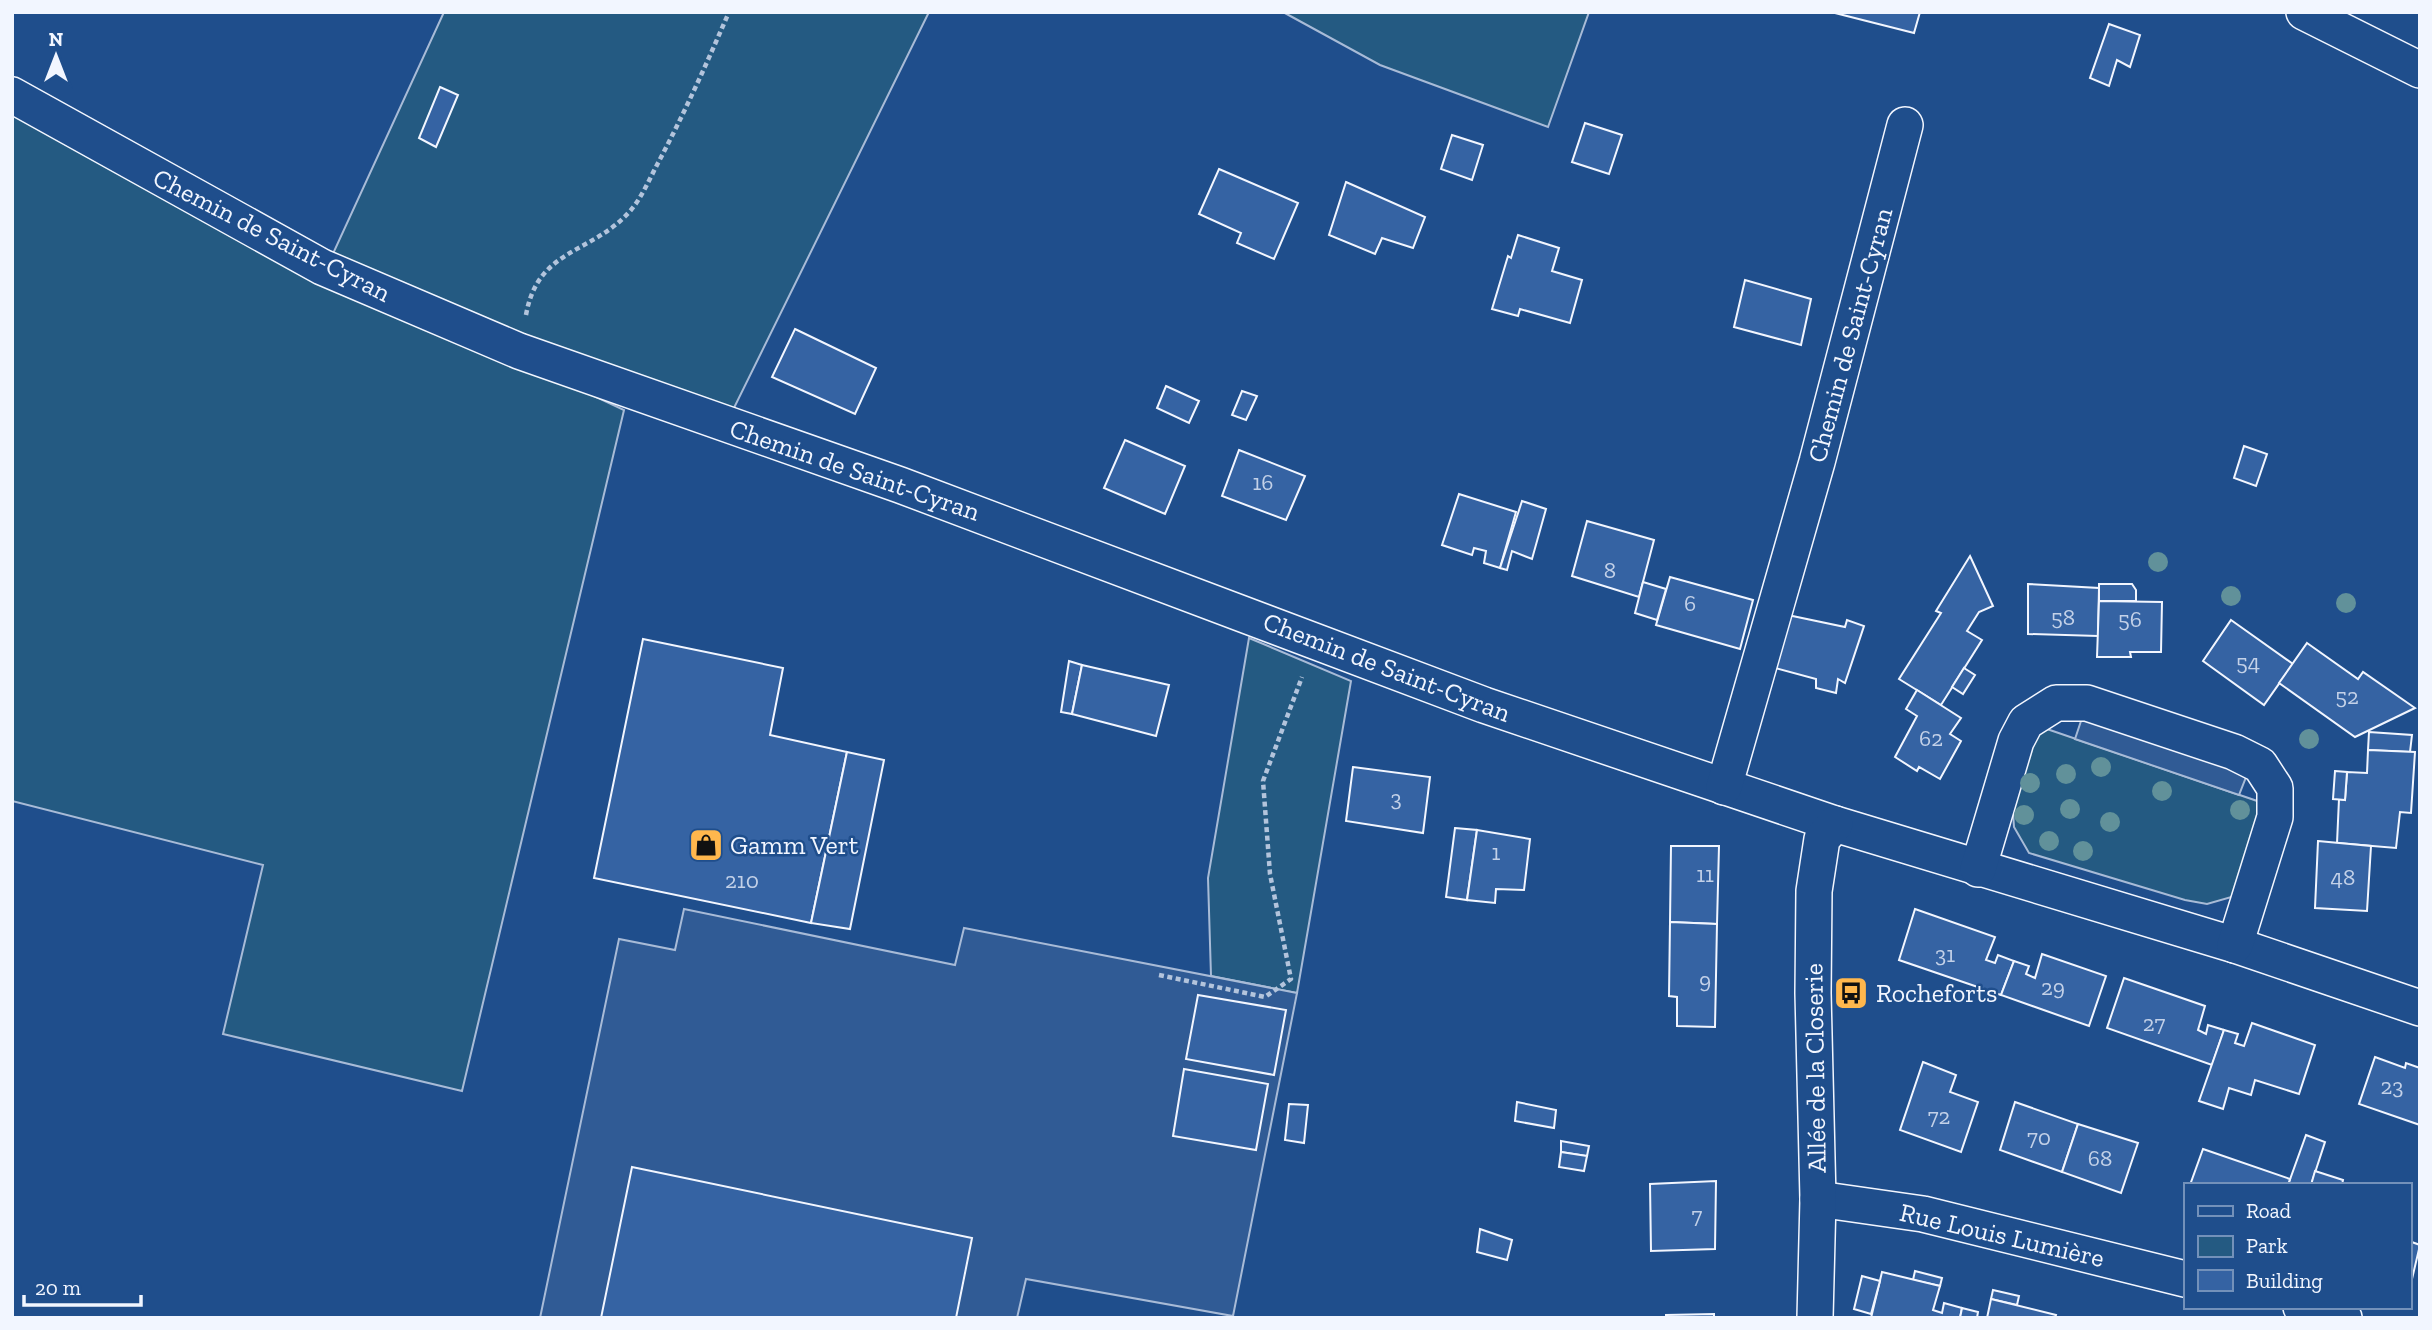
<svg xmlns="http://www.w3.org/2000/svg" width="2432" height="1330" font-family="'Zilla Slab',serif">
<rect width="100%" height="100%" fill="#1f4e8c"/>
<g fill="#245a82" stroke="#a8bbd7" stroke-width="2">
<polygon points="444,12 929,12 730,416 331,258"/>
<polygon points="1283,12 1589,12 1548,127 1380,65"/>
<polygon points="12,109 479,342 624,410 462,1091 223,1034 263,865 12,801"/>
<polygon points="1249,638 1351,681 1297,993 1211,976 1208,878"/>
<polygon points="2044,728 2263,803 2235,896 2207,904 2185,900 2029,853 2014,827 2012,798 2033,731"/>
</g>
<g fill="#305b95" stroke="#a8bbd7" stroke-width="2">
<polygon points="2083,715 2248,772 2239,795 2075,739"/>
<polygon points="684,909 955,965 964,928 1297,993 1233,1316 1026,1279 1017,1318 540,1318 619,939 675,950"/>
</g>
<g fill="#3563a3" stroke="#f2f6ff" stroke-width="2">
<polygon points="1831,12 1920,12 1914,33"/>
<polygon points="2109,24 2140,35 2130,67 2117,60 2109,86 2090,78"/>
<polygon points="440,87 458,95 436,147 419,138"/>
<polygon points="1585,123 1622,135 1609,174 1572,162"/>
<polygon points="1452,135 1483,145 1472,180 1441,169"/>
<polygon points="1219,169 1298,203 1274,259 1237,243 1241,233 1199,214"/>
<polygon points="1346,182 1425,217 1413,248 1382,238 1375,254 1329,235"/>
<polygon points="1518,235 1559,248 1552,271 1582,280 1570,323 1520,309 1518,316 1492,309 1508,256 1511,258"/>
<polygon points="1745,280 1811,299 1801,345 1734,327"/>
<polygon points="795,329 876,368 855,414 772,377"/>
<polygon points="1166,386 1199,401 1189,423 1157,408"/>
<polygon points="1242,391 1257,396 1246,420 1232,415"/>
<polygon points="1125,440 1185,466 1165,514 1104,488"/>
<polygon points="2244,446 2267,454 2256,486 2234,478"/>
<polygon points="1239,450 1305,476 1286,520 1222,496"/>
<polygon points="1459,494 1516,512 1500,568 1484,563 1486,551 1474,548 1472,555 1442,545"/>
<polygon points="1522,501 1546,509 1532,559 1512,551 1507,570 1500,568"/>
<polygon points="1587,521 1654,540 1639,597 1572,576"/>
<polygon points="1970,556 1993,606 1979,612 1967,631 1982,640 1941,705 1899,679 1941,613 1936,611"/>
<polygon points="1670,577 1753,600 1740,649 1656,625"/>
<polygon points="1643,582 1666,589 1657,620 1635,613"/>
<polygon points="2028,584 2099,588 2098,636 2028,634"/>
<polygon points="2099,584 2132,584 2136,590 2136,601 2099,601"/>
<polygon points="2099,601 2162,602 2161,652 2130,652 2131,657 2097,657"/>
<polygon points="1783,614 1845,627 1847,620 1864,626 1845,683 1838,679 1836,693 1816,688 1816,679 1768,666"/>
<polygon points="2231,620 2293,664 2264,705 2203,661"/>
<polygon points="643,639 783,668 770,735 847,752 811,923 594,878"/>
<polygon points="2307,643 2358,679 2363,672 2415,708 2355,737 2279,683"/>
<polygon points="1069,661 1082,665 1072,714 1061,712"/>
<polygon points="1082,665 1169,685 1156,736 1072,714"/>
<polygon points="1964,668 1975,675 1963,694 1952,687"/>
<polygon points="1917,690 1961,718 1950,734 1961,741 1940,779 1919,767 1917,771 1895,757 1917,716 1906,709"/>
<polygon points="2369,732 2412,735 2410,752 2368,750"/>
<polygon points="2368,750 2415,752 2411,813 2400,812 2396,848 2337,843 2339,799 2345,800 2347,772 2367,773"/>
<polygon points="847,752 884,760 850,929 811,923"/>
<polygon points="1353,767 1430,777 1423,833 1346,821"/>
<polygon points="2335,771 2347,772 2345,800 2333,799"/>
<polygon points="1455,828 1477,830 1467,900 1446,897"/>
<polygon points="1477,830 1530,839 1524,890 1496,889 1495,903 1467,900"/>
<polygon points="2318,841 2371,846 2367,911 2315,908"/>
<polygon points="1671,846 1719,846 1717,924 1670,922"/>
<polygon points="1915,909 1995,937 1986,960 1995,963 1998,955 2014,961 2001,995 1899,960"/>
<polygon points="1670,922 1717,924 1715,1027 1677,1026 1677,997 1669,996"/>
<polygon points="2042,954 2106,976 2089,1026 2001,995 2014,961 2029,966 2026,974 2035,978"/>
<polygon points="2124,978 2205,1006 2198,1030 2206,1034 2208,1025 2224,1030 2212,1065 2107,1028"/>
<polygon points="1198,995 1286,1010 1274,1075 1186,1059"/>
<polygon points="2252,1023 2315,1045 2299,1094 2255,1080 2251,1095 2229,1088 2223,1109 2199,1101 2224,1030 2238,1034 2235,1043 2244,1046"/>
<polygon points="2375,1057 2405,1068 2406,1063 2420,1068 2420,1125 2359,1104"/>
<polygon points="1923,1062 1956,1075 1950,1092 1978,1102 1961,1152 1900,1130"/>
<polygon points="1184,1069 1268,1084 1256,1150 1173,1136"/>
<polygon points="1517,1102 1556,1110 1554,1128 1515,1121"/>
<polygon points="2015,1102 2078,1124 2062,1172 2000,1150"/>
<polygon points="1289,1104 1308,1105 1304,1143 1285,1140"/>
<polygon points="2078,1124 2138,1143 2121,1193 2062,1172"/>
<polygon points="2306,1135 2325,1142 2311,1185 2288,1185"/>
<polygon points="1561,1141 1589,1146 1587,1156 1561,1152"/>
<polygon points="2203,1149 2290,1179 2288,1185 2190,1185"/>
<polygon points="1561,1152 1587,1156 1584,1171 1559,1167"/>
<polygon points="632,1167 972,1238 956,1318 601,1318"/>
<polygon points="2315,1171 2343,1180 2342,1185 2311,1185"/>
<polygon points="1716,1181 1715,1249 1651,1251 1650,1184"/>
<polygon points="1480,1229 1512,1240 1507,1260 1477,1252"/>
<polygon points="2409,1241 2420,1245 2412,1279 2409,1278"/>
<polygon points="1915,1271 1942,1278 1940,1286 1913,1280"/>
<polygon points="1882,1272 1940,1286 1933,1310 1942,1313 1944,1303 1962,1308 1960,1318 1871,1318"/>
<polygon points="1862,1276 1880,1281 1871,1314 1854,1309"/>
<polygon points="1993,1290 2019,1296 2017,1305 1991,1299"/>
<polygon points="1991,1299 2056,1315 2055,1318 1987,1318"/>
<polygon points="1962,1308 1978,1312 1977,1318 1960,1318"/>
<polygon points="1714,1314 1714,1318 1666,1318 1666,1315"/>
</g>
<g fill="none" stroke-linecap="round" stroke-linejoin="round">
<g stroke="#f2f6ff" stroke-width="38">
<g id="minor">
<polyline points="2304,12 2420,70"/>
<polyline points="12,95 322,267 519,351 900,485 1484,705 1835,824 2235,945 2420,1008"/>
<polyline points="1724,787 1817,462 1905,125"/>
<polyline points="1978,869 2016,741 2026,722 2056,703 2087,703 2234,752 2260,765 2275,788 2275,817 2235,945"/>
<polyline points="1818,1199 1923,1214 2185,1279"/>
<polyline points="2301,1307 2344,1318"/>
<polyline points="1815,1318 1818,1199 1813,993 1814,891 1822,839 1835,824"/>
</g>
</g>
<g stroke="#b3c4dc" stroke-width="4.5" stroke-dasharray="5 3.5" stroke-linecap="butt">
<path d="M526,315C538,247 592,255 631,210C642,197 650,178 658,163C684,114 707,63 729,12"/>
<polyline points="1159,975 1265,997 1291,979 1270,874 1263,781 1302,677"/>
</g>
<use href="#minor" stroke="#1f4e8c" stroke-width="35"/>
</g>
<g fill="#61919a">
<circle cx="2158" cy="562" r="10"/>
<circle cx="2231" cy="596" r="10"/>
<circle cx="2346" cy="603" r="10"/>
<circle cx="2309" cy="739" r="10"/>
<circle cx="2101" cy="767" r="10"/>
<circle cx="2066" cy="774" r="10"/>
<circle cx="2030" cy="783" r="10"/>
<circle cx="2162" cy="791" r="10"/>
<circle cx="2070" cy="809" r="10"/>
<circle cx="2240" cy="810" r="10"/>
<circle cx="2024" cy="815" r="10"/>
<circle cx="2110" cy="822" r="10"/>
<circle cx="2049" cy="841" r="10"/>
<circle cx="2083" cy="851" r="10"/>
</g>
<defs>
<g id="shop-square" transform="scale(1.75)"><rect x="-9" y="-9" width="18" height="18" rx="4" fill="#ffb74d" stroke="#1f4e8c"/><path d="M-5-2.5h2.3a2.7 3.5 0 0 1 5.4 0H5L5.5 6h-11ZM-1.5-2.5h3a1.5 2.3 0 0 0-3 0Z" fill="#111"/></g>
<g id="bus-square" transform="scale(1.75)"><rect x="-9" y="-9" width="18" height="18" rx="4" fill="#ffb74d" stroke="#1f4e8c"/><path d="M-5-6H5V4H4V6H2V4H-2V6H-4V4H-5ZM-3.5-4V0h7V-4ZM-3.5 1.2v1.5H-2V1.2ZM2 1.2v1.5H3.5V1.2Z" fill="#111"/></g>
</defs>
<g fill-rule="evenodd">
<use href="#shop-square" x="706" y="845"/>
<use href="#bus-square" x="1851" y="993"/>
</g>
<g text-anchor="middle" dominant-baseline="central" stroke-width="5" stroke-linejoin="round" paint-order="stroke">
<g font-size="23" fill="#c3d1e8">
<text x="1263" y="482">16</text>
<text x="1610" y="570">8</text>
<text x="1690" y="603">6</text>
<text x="2063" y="617">58</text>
<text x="2130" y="619">56</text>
<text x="2248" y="662">54</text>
<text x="2347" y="696">52</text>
<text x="1931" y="738">62</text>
<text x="1396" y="798">3</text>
<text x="1496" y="852">1</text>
<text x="1705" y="874">11</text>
<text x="2343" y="877">48</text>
<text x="742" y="880">210</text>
<text x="1945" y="954">31</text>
<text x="1705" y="980">9</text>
<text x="2053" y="987">29</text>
<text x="2154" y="1023">27</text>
<text x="2392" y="1086">23</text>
<text x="1939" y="1116">72</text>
<text x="2039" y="1137">70</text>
<text x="2100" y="1158">68</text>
<text x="1697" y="1215">7</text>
</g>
<g font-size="26" fill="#f2f6ff" stroke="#1f4e8c">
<text transform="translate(272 235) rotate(27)">Chemin de Saint-Cyran</text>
<text transform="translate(1850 335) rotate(-75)">Chemin de Saint-Cyran</text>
<text transform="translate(855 470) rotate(19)">Chemin de Saint-Cyran</text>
<text transform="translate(1387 667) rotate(21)">Chemin de Saint-Cyran</text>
<text transform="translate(1815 1068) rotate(-91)">Allée de la Closerie</text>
<text transform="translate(2002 1235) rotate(13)">Rue Louis Lumière</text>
</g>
<g font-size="26" fill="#f2f6ff" stroke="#1f4e8c" text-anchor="start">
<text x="730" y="845">Gamm Vert</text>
<text x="1876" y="993">Rocheforts</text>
</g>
</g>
<rect width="2432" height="1330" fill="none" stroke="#f2f6ff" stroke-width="28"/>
<rect x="2184" y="1183" width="228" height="126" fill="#1f4e8c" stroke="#7391ba" stroke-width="2"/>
<rect x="2198" y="1206" width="35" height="10" fill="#1f4e8c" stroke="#7391ba" stroke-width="2"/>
<text x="2246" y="1218" font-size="21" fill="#f2f6ff">Road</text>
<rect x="2198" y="1236" width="35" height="21" fill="#245a82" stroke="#7391ba" stroke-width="2"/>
<text x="2246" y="1253" font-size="21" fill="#f2f6ff">Park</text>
<rect x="2198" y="1270" width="35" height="21" fill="#3563a3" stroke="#7391ba" stroke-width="2"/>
<text x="2246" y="1288" font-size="21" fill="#f2f6ff">Building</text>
<g transform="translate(56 56)" stroke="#1f4e8c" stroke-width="5" paint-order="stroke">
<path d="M0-5L12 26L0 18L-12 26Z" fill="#f2f6ff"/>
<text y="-10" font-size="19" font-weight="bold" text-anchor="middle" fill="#f2f6ff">N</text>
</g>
<path d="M24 1295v10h117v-10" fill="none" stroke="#f2f6ff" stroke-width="3.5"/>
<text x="35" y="1295" font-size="21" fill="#f2f6ff" stroke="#1f4e8c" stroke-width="5" paint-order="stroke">20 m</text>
</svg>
